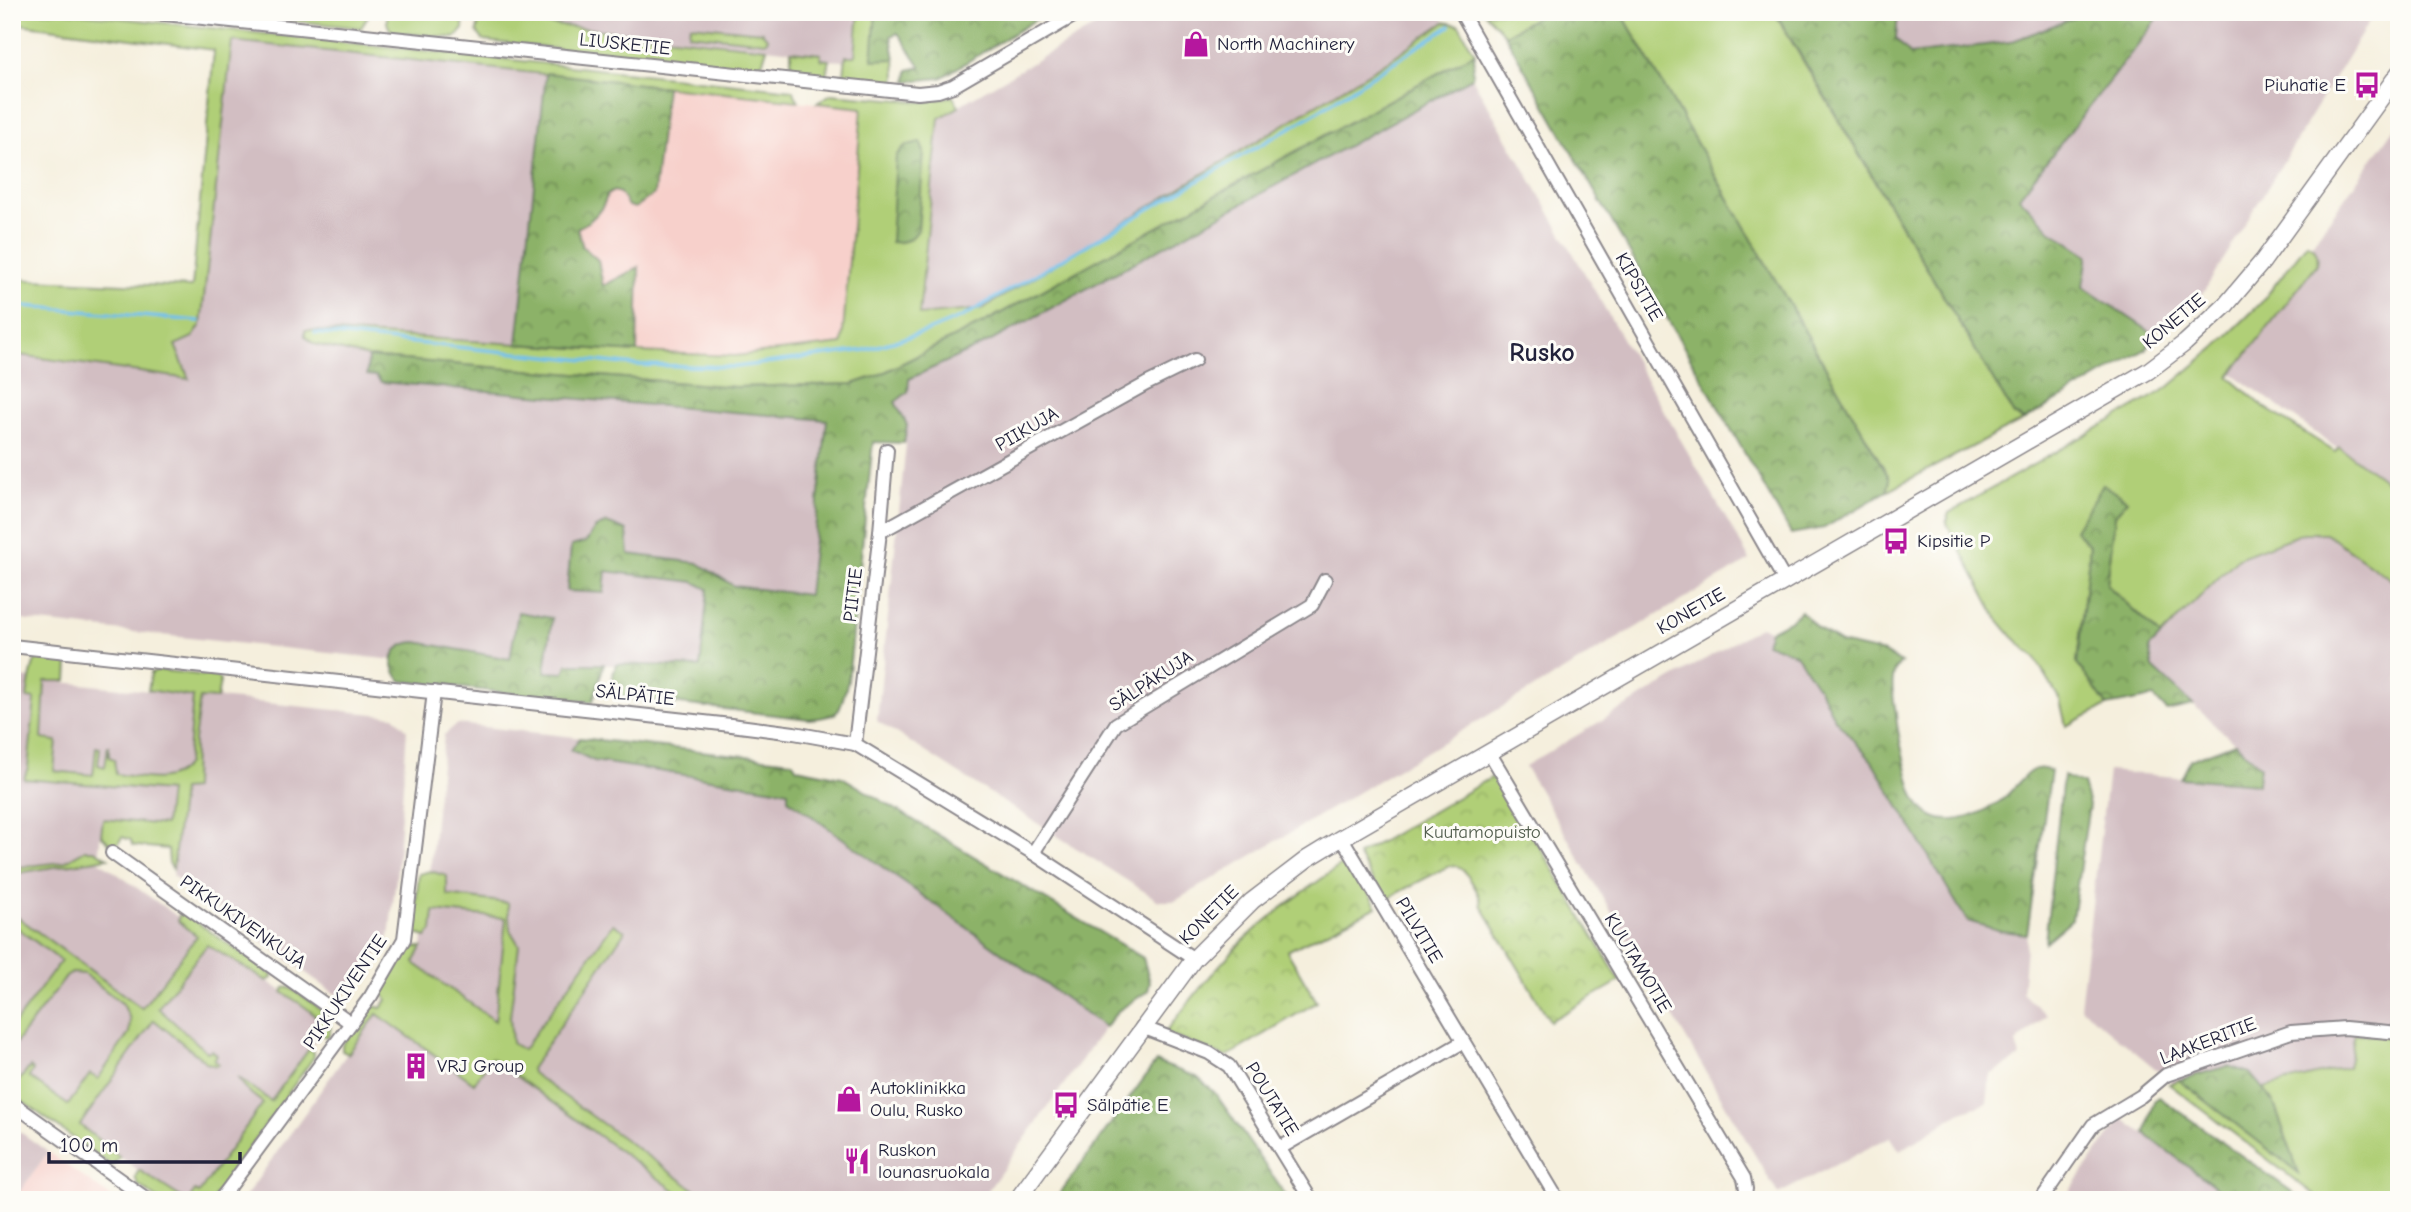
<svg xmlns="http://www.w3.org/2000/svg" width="2411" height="1212" font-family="'Comic Neue',sans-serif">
<defs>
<pattern id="forest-crowns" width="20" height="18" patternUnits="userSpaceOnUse" patternTransform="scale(1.75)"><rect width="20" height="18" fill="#8cb268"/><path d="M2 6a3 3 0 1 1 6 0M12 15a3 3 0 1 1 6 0" fill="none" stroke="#729057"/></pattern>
<pattern id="park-crowns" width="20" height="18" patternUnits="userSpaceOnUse" patternTransform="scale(1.75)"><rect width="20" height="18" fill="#b0cf77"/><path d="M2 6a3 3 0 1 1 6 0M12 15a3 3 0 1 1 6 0" fill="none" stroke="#97b168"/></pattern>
</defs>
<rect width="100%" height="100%" fill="#fdfcf7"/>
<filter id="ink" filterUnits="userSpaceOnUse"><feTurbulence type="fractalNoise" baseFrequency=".0143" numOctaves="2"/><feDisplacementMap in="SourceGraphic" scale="14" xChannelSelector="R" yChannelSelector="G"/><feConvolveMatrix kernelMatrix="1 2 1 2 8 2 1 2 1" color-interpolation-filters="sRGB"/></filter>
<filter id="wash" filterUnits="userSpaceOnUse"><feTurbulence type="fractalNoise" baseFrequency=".00686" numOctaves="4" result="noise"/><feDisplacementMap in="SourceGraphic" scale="28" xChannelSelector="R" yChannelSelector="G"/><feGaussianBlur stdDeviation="1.57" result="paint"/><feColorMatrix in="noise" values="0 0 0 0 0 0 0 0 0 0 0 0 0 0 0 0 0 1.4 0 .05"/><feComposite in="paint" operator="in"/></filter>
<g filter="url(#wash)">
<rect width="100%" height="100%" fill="#f5efdd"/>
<g fill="#f7d0cb">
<polygon points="666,87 862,108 842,344 735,356 637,352 639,268 603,287 598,260 583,247 577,228 590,222 607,195 614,191 620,193 628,206 654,194"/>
<polygon points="48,1152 115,1200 14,1200"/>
</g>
<g fill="#d2bec2">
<polygon points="464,12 859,12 855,57 846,56 845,61 821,60 821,54 464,15"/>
<polygon points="1120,12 1439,12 1445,22 1388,61 982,309 919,316 939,117"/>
<polygon points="1898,12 2089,12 2010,42 1910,54 1896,39"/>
<polygon points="2163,12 2375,12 2203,293 2154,334 2083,287 2088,255 2050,230 2018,197"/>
<polygon points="232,40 546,73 517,344 305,330 314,344 368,357 367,375 376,376 381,382 827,420 809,595 696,583 708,589 700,667 567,664 565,673 385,659 12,619 12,342 175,345 193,337 201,325"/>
<polygon points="1472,78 1750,560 1175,901 1159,901 877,721 906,444 904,443 907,425 895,402 909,379 991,341"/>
<polygon points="2399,122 2399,493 2214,360 2266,308"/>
<polygon points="2303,533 2325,533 2399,585 2399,1048 2355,1069 2205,1109 2080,1007 2108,771 2257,784 2260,766 2153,668 2149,648 2238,558"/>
<polygon points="1761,626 1770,631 1766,643 1796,654 1823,695 1834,718 1872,761 1967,921 2001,931 2027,934 2022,993 2047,1015 2016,1043 2020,1057 1990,1075 1987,1103 1959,1113 1900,1151 1890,1137 1778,1194 1525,766"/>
<polygon points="12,677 394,716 407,730 397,869 389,937 353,990 344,994 335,994 173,876 176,839 101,831 98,860 318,1017 320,1034 201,1200 180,1200 12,1080"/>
<polygon points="457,724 792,761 788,799 1105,1027 981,1200 243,1200 422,948 444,735"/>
<polygon points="2122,1118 2222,1192 2216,1200 2063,1200"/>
<polygon points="12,1126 48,1152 14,1200 12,1200"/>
</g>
<g fill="#b0cf77" stroke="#697859" stroke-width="2">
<polygon points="12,12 63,12 792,90 799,101 232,41 201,325 193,337 175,345 189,379 12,354 12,279 192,287 214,50 12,23"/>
<polygon points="210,12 367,12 368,16 361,28"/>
<polygon points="387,12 464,12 463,29 455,38 391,32 387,23"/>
<polygon points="859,12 876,12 873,59 895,59 896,77 894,85 847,80 844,75 846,56 855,56"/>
<polygon points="1484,12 1545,12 1505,35"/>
<polygon points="1621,12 1774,12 2014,415 2024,420 1887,491 1890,479"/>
<polygon points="479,17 767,48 763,61 759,65 745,69 484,41 477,32"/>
<polygon points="1445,22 1459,25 1475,53 983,323 877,376 853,384 735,387 368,357 314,344 305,336 305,330 637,352 735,356 842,344 862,108 817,103 831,94 925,102 953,96 959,107 939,118 919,315 982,309 1388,61"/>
<polygon points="690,25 762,32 768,39 765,42 689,34"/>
<polygon points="791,51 821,54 821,59 829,60 826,77 801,75 791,64"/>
<path d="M2307,243C2316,247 2319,255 2317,264L2229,377L2263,406L2335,452L2339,447L2399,491V585L2325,533H2303L2238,558L2161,636L2107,585L2115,516L2090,546L2077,663L2107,706L2066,726L2060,700L2035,658L2012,636L1997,618L1946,522L1949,513L2166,389L2216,347L2260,304Z"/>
<path d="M37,657L66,660L68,663L67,681H45L42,739L57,741L54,771L93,775L96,747L100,748L98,765L105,767L108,746H109V757L114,759L116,774C140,777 171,787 187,764L193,697L148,690L151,673L158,670L217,677L220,681L217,699L200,698L194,740L193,789L182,790L173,869L169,863L168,849L137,846L132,845L131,840L122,837L118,844H110L101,835L103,819L165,825L169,791L24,779L28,767L35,699L27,698C28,688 32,665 37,657Z"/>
<polygon points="85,850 94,850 108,858 12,874 12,868 64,862"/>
<polygon points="430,871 447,876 447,895 508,903 510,930 519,945 510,1017 512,1043 523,1050 613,924 625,931 531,1069 532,1073 709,1200 688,1200 491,1058 474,1083 377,1014 348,1054 342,1051 342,1045 371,1005 381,1008 387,1000 381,991 411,947 422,947 414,963 495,1021 506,918 434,911 432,931 426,937 416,934 413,931 419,874"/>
<polygon points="12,913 142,1008 197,936 178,921 179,915 184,913 272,975 272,978 267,981 207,945 158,1008 207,1052 212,1050 217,1055 214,1060 219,1064 216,1066 207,1063 154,1020 80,1125 120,1157 112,1166 12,1094 12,1085 17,1083 30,1067 33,1070 29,1077 68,1105 90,1074 98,1079 129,1033 130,1019 123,1004 84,974 72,973 66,977 12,1048 12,1027 61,961 12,924"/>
<path d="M289,987C305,999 340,1014 328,1038L320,1034C326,1015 296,1002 282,992L284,988Z"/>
<polygon points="2355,1033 2399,1038 2399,1200 2321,1200 2169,1084 2179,1080 2298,1172 2273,1101 2263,1088 2348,1067"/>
<polygon points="309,1049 314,1052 314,1057 212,1200 189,1200 195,1191 199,1193 263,1103 249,1092 237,1077 271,1101"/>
<polygon points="139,1170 185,1200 159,1200 138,1185 135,1177"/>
</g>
<g fill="url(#forest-crowns)" stroke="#576a52" stroke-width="2">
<polygon points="876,12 1048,12 941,78 907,81 908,70 921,67 898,33 891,36 895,59 872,60"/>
<polygon points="1545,12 1621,12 1890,479 1887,491 1824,528 1791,534 1505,35"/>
<polygon points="1775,12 1898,12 1896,39 1910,54 2010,42 2089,12 2163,12 2019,197 2050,230 2088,255 2083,287 2154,334 2146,349 2024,420 2014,415"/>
<path d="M1475,53L1472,78L991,341L909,379L908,392L895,402L907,425L904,443L873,442L848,681C838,713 844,716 809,719L612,696V679L616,664L700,667L708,589L694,582L606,571L604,593L567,591L571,546L586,542L595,528L607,523L627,531L629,554L698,563L734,586L808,595L827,420L381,382L376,376L367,375L368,357L735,387L853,384L877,376L983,323Z"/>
<path d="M546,73L666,87L654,194L635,208L628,206L620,193L614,191L607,195C603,211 592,221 577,228L583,247L598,260L603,286L639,267L637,352L517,344Z"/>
<path d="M920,142L924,152L918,230C911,241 904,243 891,242L896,156L905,146Z"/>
<polygon points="2103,484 2127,500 2115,516 2107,585 2161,636 2149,648 2153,668 2193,705 2167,711 2154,697 2107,706 2077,663 2090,546 2075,530"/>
<path d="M1801,611L1816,627L1841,643L1884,653L1901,663C1887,675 1894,698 1896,714C1897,732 1902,749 1906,767C1910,780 1912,796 1921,807C1941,832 1978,816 1999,802C2011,794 2019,779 2031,771C2037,767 2044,768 2051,771L2027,934L2001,931L1967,921L1872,761L1834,718L1823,695L1796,654L1766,643L1770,631L1791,620Z"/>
<path d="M518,612L552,618L545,672L564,673L567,664H604L593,701L590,702L401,681C385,661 393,643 417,642L510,659Z"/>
<polygon points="580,738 792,761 797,768 842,777 1143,958 1150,982 1148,991 1118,1011 1105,1027 788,799 788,791 594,761 571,750"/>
<polygon points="2235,743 2260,766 2258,784 2181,778 2190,760"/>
<polygon points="2063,776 2083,784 2089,805 2072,919 2045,942"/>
<polygon points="1156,1062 1197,1077 1215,1093 1289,1200 1055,1200"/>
<polygon points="2228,1066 2250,1073 2273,1101 2299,1173 2179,1080"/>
<polygon points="2159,1097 2291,1191 2299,1200 2216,1200 2221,1191 2145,1134 2154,1101"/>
</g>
<g fill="url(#park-crowns)" stroke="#697859" stroke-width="2">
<path d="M1494,776H1498L1620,981L1550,1021L1481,905C1481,895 1469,875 1460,868C1456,864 1454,866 1449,866L1395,894L1386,902L1358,855Z"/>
<path d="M1347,861H1350L1377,907L1287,951L1317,1002L1226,1057L1165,1033C1190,1001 1214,969 1243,941C1275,911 1311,886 1347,861Z"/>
</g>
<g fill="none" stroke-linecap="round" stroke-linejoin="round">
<g stroke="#71c0ec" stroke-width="3.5">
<polyline points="12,305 199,321"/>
<polyline points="315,333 636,365 736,367 865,350 928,331 964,316 1307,118 1450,26"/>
</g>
</g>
</g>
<g filter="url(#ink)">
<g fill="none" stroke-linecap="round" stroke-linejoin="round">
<g stroke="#8c888c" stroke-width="16">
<g id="minor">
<polyline points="146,12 918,93 938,91 953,86 1080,12"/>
<polyline points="1461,12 1785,581"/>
<polyline points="880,532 1146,384 1195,360"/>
<polyline points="12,646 731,725 794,733 855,744 1033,853 1194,959"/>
<polyline points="855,744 880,532 887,450"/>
<polyline points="1489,752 1744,1178 1746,1189 1743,1200"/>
<polyline points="1342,838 1558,1200"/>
<polyline points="112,853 351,1023"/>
<polyline points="1033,853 1116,724 1312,605 1325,580"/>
<polyline points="1142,1027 1209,1053 1229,1066 1311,1200"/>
<polyline points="12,1103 148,1200"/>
<polyline points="1280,1148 1463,1042"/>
<polyline points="220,1200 371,996 404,939 434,692"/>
<polyline points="2041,1200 2093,1125 2141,1096 2166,1075 2291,1032 2345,1028 2399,1033"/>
</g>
</g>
<g stroke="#8c888c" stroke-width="19">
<polyline id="tertiary" points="1017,1200 1194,959 1252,901 1307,859 1338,840 2148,371 2185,343 2225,306 2263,261 2399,73"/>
</g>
<use href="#minor" stroke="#fff" stroke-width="12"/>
<use href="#tertiary" stroke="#fff" stroke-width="16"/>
</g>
</g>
<defs>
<g id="shop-bare" transform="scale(2.1)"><path d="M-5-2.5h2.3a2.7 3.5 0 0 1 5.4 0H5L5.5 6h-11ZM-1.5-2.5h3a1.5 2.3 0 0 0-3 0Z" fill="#b5179e" stroke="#fdfcf7" stroke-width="2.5" paint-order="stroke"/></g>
<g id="bus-bare" transform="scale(2.1)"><path d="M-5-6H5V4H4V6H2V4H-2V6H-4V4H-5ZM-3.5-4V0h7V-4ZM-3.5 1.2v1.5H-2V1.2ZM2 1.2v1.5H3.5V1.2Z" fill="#b5179e" stroke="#fdfcf7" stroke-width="2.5" paint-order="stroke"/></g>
<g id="building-bare" transform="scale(2.1)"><path d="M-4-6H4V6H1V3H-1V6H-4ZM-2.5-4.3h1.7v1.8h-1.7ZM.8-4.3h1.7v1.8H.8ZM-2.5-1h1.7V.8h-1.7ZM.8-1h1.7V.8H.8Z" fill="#b5179e" stroke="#fdfcf7" stroke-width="2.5" paint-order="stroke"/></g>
<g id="restaurant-bare" transform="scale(2.1)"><path d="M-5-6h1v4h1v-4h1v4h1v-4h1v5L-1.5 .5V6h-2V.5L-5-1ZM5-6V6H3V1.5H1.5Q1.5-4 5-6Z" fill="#b5179e" stroke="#fdfcf7" stroke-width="2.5" paint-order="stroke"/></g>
</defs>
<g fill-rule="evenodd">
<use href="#shop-bare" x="1196" y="44"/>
<use href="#bus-bare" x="2367" y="85"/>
<use href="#bus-bare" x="1896" y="541"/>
<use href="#building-bare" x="416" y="1066"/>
<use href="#shop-bare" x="849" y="1099"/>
<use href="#bus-bare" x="1066" y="1105"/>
<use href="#restaurant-bare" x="857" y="1161"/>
</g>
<g text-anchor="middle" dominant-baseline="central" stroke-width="6" stroke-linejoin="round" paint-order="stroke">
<g font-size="19" fill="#22223b" stroke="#fdfcf7">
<text transform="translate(625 44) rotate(6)">LIUSKETIE</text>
<text transform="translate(1639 287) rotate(60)">KIPSITIE</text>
<text transform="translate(2174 321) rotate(-40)">KONETIE</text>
<text transform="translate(1027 429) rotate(-30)">PIIKUJA</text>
<text transform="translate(853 595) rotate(-83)">PIITIE</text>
<text transform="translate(1691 611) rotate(-30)">KONETIE</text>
<text transform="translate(1151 681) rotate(-33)">SÄLPÄKUJA</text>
<text transform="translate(635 695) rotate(6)">SÄLPÄTIE</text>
<text transform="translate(1209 915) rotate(-45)">KONETIE</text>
<text transform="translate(243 922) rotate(35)">PIKKUKIVENKUJA</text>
<text transform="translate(1419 930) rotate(59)">PILVITIE</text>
<text transform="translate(1638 963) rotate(59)">KUUTAMOTIE</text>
<text transform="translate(345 992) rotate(-56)">PIKKUKIVENTIE</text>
<text transform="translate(2208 1041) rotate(-21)">LAAKERITIE</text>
<text transform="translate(1272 1099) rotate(58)">POUTATIE</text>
</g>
<g font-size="19" fill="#22223b" stroke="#fdfcf7" text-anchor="start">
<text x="1217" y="44">North Machinery</text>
<text x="2346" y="85" text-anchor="end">Piuhatie E</text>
<text x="1917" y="541">Kipsitie P</text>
<text x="437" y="1066">VRJ Group</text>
<text x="870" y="1088">Autoklinikka<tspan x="870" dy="22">Oulu, Rusko</tspan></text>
<text x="1087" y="1105">Sälpätie E</text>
<text x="878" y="1150">Ruskon<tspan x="878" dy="22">lounasruokala</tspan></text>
</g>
<g font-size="19" fill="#545f50" stroke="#fdfcf7">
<text x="1482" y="832">Kuutamopuisto</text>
</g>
<g font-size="26" font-weight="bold" fill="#22223b" stroke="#fdfcf7">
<text x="1542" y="353">Rusko</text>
</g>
</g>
<rect width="2411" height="1212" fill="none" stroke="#fdfcf7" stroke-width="42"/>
<path d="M49 1152v10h191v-10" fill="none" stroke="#22223b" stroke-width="3.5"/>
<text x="60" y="1152" font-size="21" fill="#22223b" stroke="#fdfcf7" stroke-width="5" paint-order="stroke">100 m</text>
</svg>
